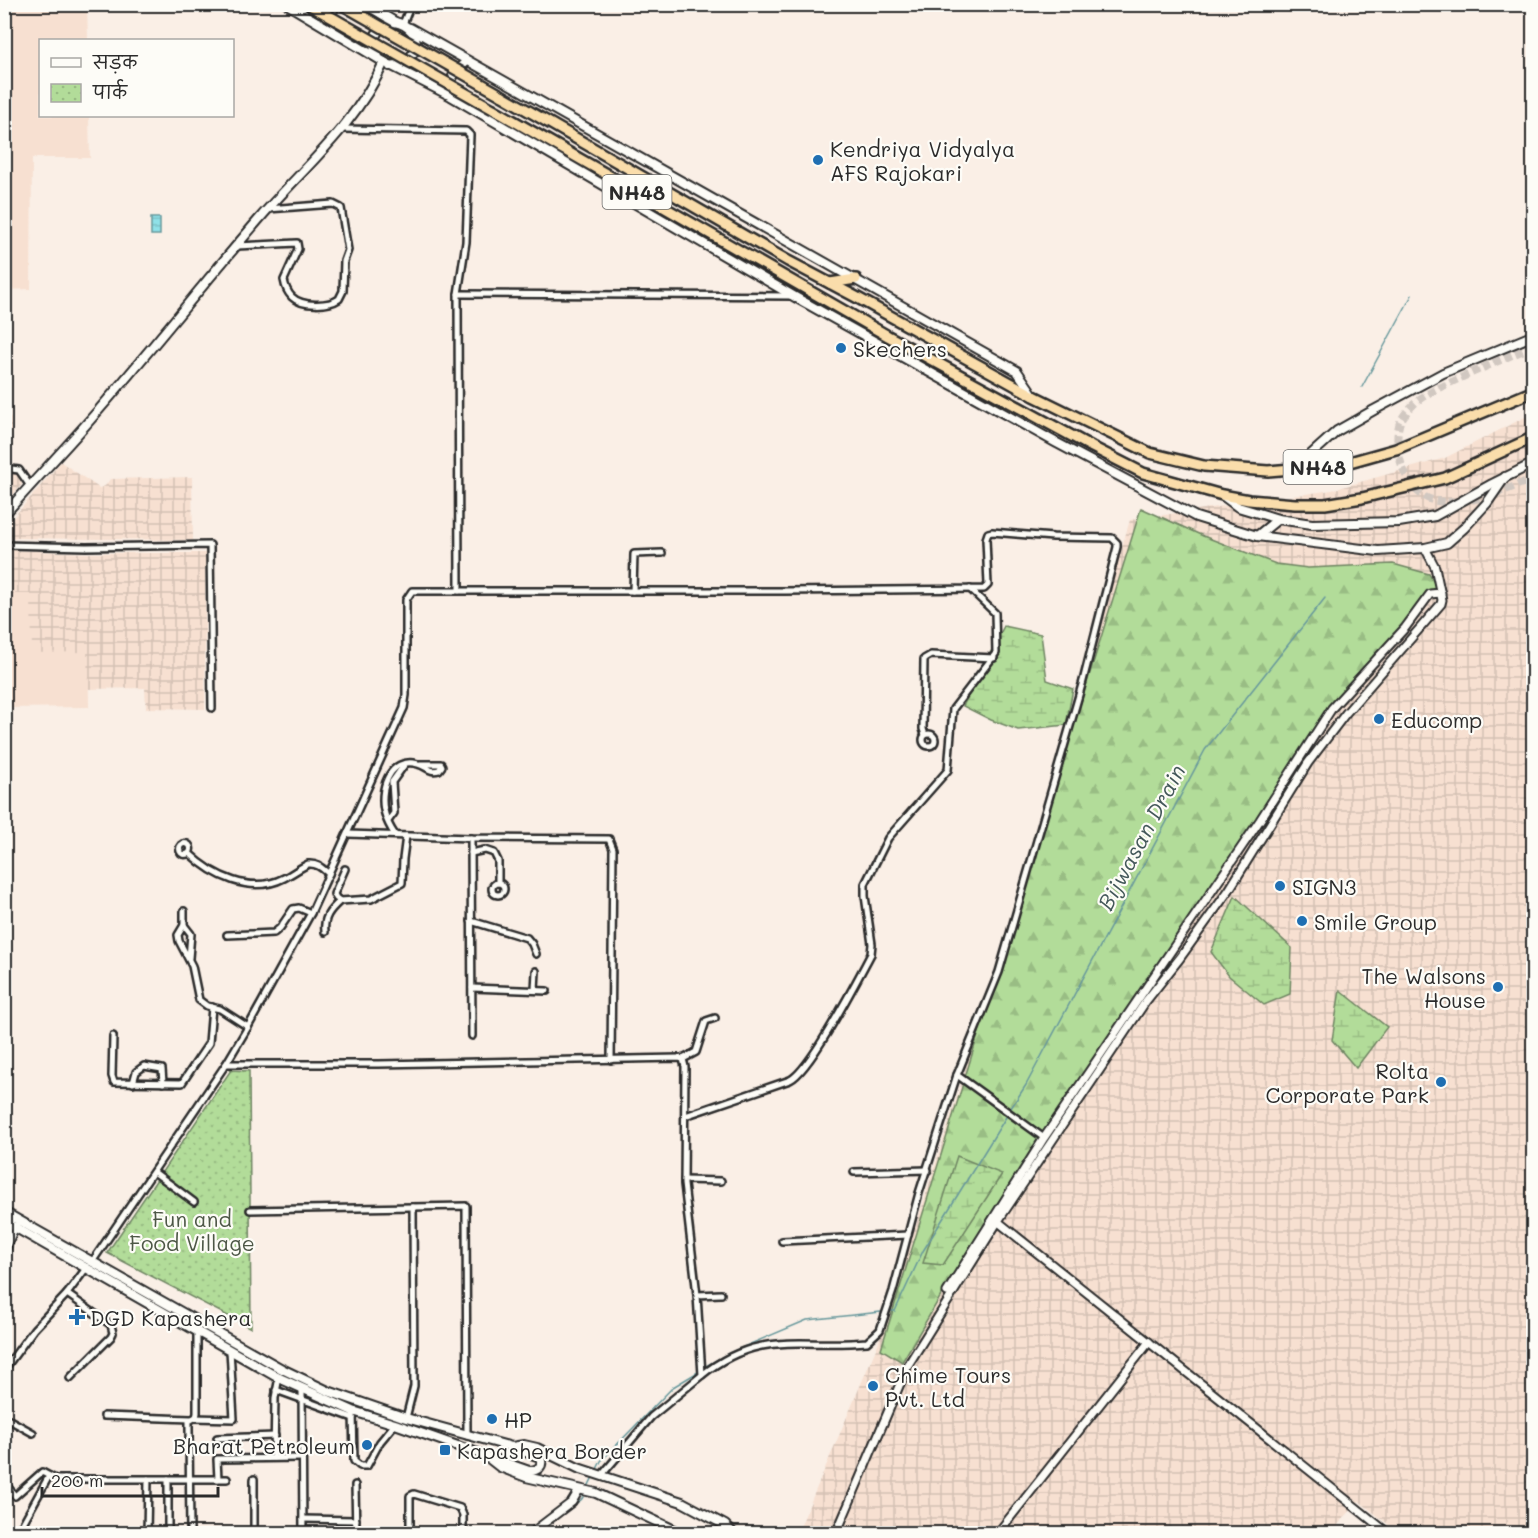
<svg xmlns="http://www.w3.org/2000/svg" width="1538" height="1538" font-family="Mali,'Playpen Sans Deva',sans-serif">
<defs>
<pattern id="industrial-grid" width="8" height="8" patternUnits="userSpaceOnUse" patternTransform="scale(1.5)"><rect width="8" height="8" fill="#f7e0d1"/><path d="M0 4h8M4 0v8" fill="none" stroke="#d4c0b4"/></pattern>
<pattern id="forest-firs" width="22" height="20" patternUnits="userSpaceOnUse" patternTransform="scale(1.5)"><rect width="22" height="20" fill="#b2dc99"/><path d="M5 1l3.5 6h-7zM16 11l3.5 6h-7z" fill="#99bd84"/></pattern>
<pattern id="wetland-marsh" width="20" height="14" patternUnits="userSpaceOnUse" patternTransform="scale(1.5)"><rect width="20" height="14" fill="#b2dc99"/><path d="M1 5h8M5 5V1M11 12h8M15 12V8" fill="none" stroke="#99bd84"/></pattern>
<pattern id="park-dots" width="8" height="8" patternUnits="userSpaceOnUse" patternTransform="scale(1.5)"><rect width="8" height="8" fill="#b2dc99"/><path d="M2 2h.1M6 6h.1" fill="none" stroke="#99bd84" stroke-width="1.8" stroke-linecap="round"/></pattern>
<pattern id="water-rules" width="6" height="5" patternUnits="userSpaceOnUse" patternTransform="scale(1.5)"><rect width="6" height="5" fill="#8fe1e8"/><path d="M0 2.5h6" fill="none" stroke="#7cc1c7"/></pattern>
</defs>
<rect width="100%" height="100%" fill="#faefe6"/>
<filter id="ink" filterUnits="userSpaceOnUse"><feTurbulence type="fractalNoise" baseFrequency=".0167" numOctaves="2"/><feDisplacementMap in="SourceGraphic" scale="12" xChannelSelector="R" yChannelSelector="G"/><feConvolveMatrix kernelMatrix="1 2 1 2 8 2 1 2 1" color-interpolation-filters="sRGB"/></filter>
<g filter="url(#ink)">
<g fill="#f7e0d1">
<polygon points="4,5 87,5 88,40 40,40 40,116 89,116 90,158 32,158 31,289 5,290"/>
<polygon points="4,594 31,594 88,652 89,707 5,708"/>
</g>
<g fill="url(#industrial-grid)">
<polygon points="1533,413 1533,1533 1399,1533 1359,1501 1331,1533 797,1534 878,1344 958,1094 1130,520 1332,490 1445,458"/>
<polygon points="11,417 12,465 5,465 5,418"/>
<polygon points="61,462 99,488 105,486 110,479 192,477 193,540 5,538 5,527"/>
<polygon points="5,472 19,474 22,484 5,504"/>
<polygon points="5,550 87,553 205,553 205,709 146,708 145,688 88,689 87,652 32,653 31,594 5,594"/>
</g>
<polygon fill="url(#forest-firs)" stroke="#6e8462" stroke-width="1.5" points="1141,508 1203,536 1276,564 1308,568 1393,564 1429,574 1438,590 1322,724 1263,823 1147,989 952,1277 902,1362 881,1349"/>
<g fill="url(#wetland-marsh)" stroke="#6e8462" stroke-width="1.5">
<polygon points="1004,626 1041,634 1047,680 1073,689 1066,725 1018,730 991,720 963,706"/>
<polygon points="1235,896 1292,948 1290,994 1264,1005 1229,976 1211,952"/>
<polygon points="1340,990 1387,1027 1356,1068 1332,1040"/>
<polygon points="957,1156 1002,1174 943,1265 923,1263"/>
</g>
<polygon fill="url(#park-dots)" stroke="#6e8462" stroke-width="1.5" points="231,1070 249,1071 251,1328 107,1253"/>
<rect fill="url(#water-rules)" stroke="#67989c" stroke-width="1.5" x="151" y="218" width="9" height="17"/>
<g fill="none" stroke-linecap="round" stroke-linejoin="round">
<g stroke="#67989c" stroke-width="1.5">
<polyline points="1362,387 1412,295"/>
<polyline points="1011,1108 1026,1085 1205,750 1325,598"/>
<polyline points="891,1311 895,1311 923,1251 1006,1117"/>
<polyline points="706,1366 729,1353 807,1320 881,1312"/>
<polyline points="596,1471 601,1461 673,1387 698,1372"/>
<polyline points="588,1487 594,1475"/>
<polyline points="571,1507 581,1500 585,1494"/>
</g>
<path stroke="#d1c8c1" stroke-width="8" stroke-dasharray="8 4" stroke-linecap="butt" d="M1534,346C1508,356 1483,368 1458,379C1444,386 1425,393 1414,404C1409,409 1403,416 1400,422C1391,448 1406,497 1437,501C1470,506 1504,491 1534,478"/>
<g stroke="#2b2b2b" stroke-width="10">
<g id="minor">
<polyline points="403,24 411,4"/>
<polyline points="342,129 466,131 470,135 466,242 458,294 459,591"/>
<path d="M237,246L297,243L298,249L284,280C285,286 288,293 292,297C302,307 329,306 339,299L343,291L344,261L348,250L341,208L333,204L268,209"/>
<polyline points="458,294 793,296"/>
<polyline points="4,468 19,470 30,486"/>
<polyline points="4,545 86,547 210,545 212,708"/>
<polyline points="633,591 634,554 662,553"/>
<circle cx="929" cy="740" r="6"/>
<polyline points="925,735 923,729 924,659 931,655 994,658"/>
<polyline points="388,821 394,813 392,782 405,764"/>
<polyline points="348,834 471,838 609,839 613,849 611,1060"/>
<path d="M395,835C391,829 387,822 385,814C378,791 389,756 418,764C427,766 429,773 439,770L442,766L441,764H420"/>
<polyline points="471,838 472,1036"/>
<circle cx="185" cy="849" r="5.5"/>
<path d="M189,853C213,876 251,895 284,878C292,874 300,868 308,864C317,863 322,868 329,874"/>
<polyline points="471,853 485,850 494,853 498,861 498,883"/>
<circle cx="498" cy="889" r="6"/>
<polyline points="340,901 336,898 334,894 345,869"/>
<polyline points="184,911 184,925 191,934 189,958"/>
<polyline points="471,921 527,938 532,944 536,954"/>
<polyline points="184,925 178,935 179,941 192,966 199,1000 207,1006 220,1009 248,1027"/>
<path d="M325,932C323,918 330,910 340,901L371,899L402,883L403,859L406,836"/>
<polyline points="227,935 274,933 280,928 293,909 299,908 311,913"/>
<polyline points="472,988 547,991"/>
<polyline points="535,990 536,971"/>
<polyline points="113,1036 112,1076 114,1082 182,1083 209,1043 212,1007"/>
<polyline points="683,1059 696,1052 706,1021 715,1018"/>
<polyline points="226,1064 379,1064 679,1058 683,1059 685,1067 684,1184 697,1295 702,1375 651,1417 601,1476"/>
<polyline points="957,1075 1044,1138"/>
<polyline points="133,1083 136,1072 144,1066 162,1069 163,1083"/>
<path d="M685,1116L790,1080C811,1070 858,978 871,954L872,944L865,896V884L888,838L948,770L953,709L996,653L995,613L970,589"/>
<polyline points="154,1172 194,1202"/>
<polyline points="854,1172 928,1170"/>
<polyline points="684,1180 721,1181"/>
<polyline points="250,1210 466,1206 467,1436"/>
<polyline points="782,1241 908,1235"/>
<polyline points="4,1260 8,1244 17,1225"/>
<path d="M92,1262L226,1064L248,1027L311,913L404,708L406,695V600L412,591H785L984,589L988,585L986,539L988,533L992,532L1053,537L1112,538L1117,543V547L1083,681L999,972L957,1075L919,1193L893,1291L880,1330L867,1342C801,1348 760,1329 702,1375"/>
<polyline points="67,1294 111,1325 113,1333 111,1337 70,1378"/>
<polyline points="697,1295 721,1294"/>
<polyline points="4,1370 34,1329 67,1294 87,1267"/>
<polyline points="302,1388 303,1534"/>
<polyline points="276,1390 353,1418"/>
<polyline points="353,1411 354,1461 360,1466 367,1466 380,1442 395,1424"/>
<polyline points="104,1416 191,1419"/>
<polyline points="4,1417 33,1433"/>
<polyline points="194,1418 234,1419 230,1350"/>
<polyline points="406,1418 414,1386 413,1207"/>
<polyline points="217,1438 275,1436"/>
<polyline points="274,1458 275,1398 279,1377"/>
<polyline points="218,1479 217,1459 302,1458"/>
<polyline points="4,1482 15,1496 42,1472 55,1479 227,1479"/>
<polyline points="355,1485 356,1534"/>
<polyline points="303,1519 356,1520"/>
<polyline points="17,1534 49,1476"/>
<polyline points="147,1534 148,1479"/>
<polyline points="168,1534 168,1479"/>
<polyline points="190,1534 189,1428 189,1421 196,1417 197,1413 197,1332"/>
<polyline points="254,1534 254,1479"/>
<polyline points="410,1534 410,1496 414,1494 460,1508 463,1515 463,1534"/>
</g>
</g>
<g stroke="#2b2b2b" stroke-width="11">
<g id="tertiary">
<polyline points="996,1220 1389,1534"/>
<polyline points="947,1292 1044,1138 1260,820 1332,708 1405,628 1430,594 1441,593"/>
<polyline points="530,1534 572,1502 579,1490"/>
<polyline points="836,1534 908,1365 998,1221 1146,1001 1180,958 1229,890 1308,763 1346,713 1441,604 1442,600 1435,567 1425,548"/>
<polyline points="997,1534 1149,1342"/>
</g>
</g>
<g stroke="#2b2b2b" stroke-width="12">
<g id="secondary">
<polyline points="287,4 384,62 451,96 795,297 1055,442 1196,517 1257,536 1378,551 1425,548 1447,543 1464,528 1487,503 1505,477"/>
<polyline points="365,4 395,22"/>
<polyline points="323,17 332,12 336,4"/>
<polyline points="410,28 1017,371 1034,396"/>
<path d="M378,57C369,41 376,25 395,22C426,29 421,63 390,66"/>
<polyline points="448,88 455,72 467,61"/>
<polyline points="1295,469 1337,431 1374,410 1443,373 1534,335"/>
<polyline points="1222,495 1238,507 1278,519 1312,524 1399,522 1435,516 1492,484 1534,463"/>
<path d="M4,515C32,483 62,452 90,420C148,354 202,285 260,218C303,168 356,125 384,62"/>
<polyline points="1257,536 1278,519"/>
<polyline points="4,1212 282,1369 328,1391 406,1418 512,1447 524,1445 537,1448 578,1468 682,1502 725,1525 734,1534"/>
<polyline points="4,1221 277,1377 353,1411 395,1424 486,1456 500,1467 526,1477 596,1493 683,1534"/>
<path d="M492,1458L529,1471C538,1471 544,1466 540,1457L514,1448"/>
</g>
</g>
<g stroke="#2b2b2b" stroke-width="14">
<g id="motorway">
<polyline points="501,95 788,261 856,297 1034,396 1150,453 1204,466 1268,471 1339,465 1396,449 1534,391"/>
<polyline points="493,109 888,336 1092,447 1143,473 1222,495 1249,500 1295,504 1325,504 1362,498 1445,478 1534,437"/>
<polyline points="830,283 856,279"/>
</g>
</g>
<use href="#minor" stroke="#fdfcf7" stroke-width="5"/>
<use href="#tertiary" stroke="#fdfcf7" stroke-width="7"/>
<use href="#secondary" stroke="#fdfcf7" stroke-width="8"/>
<use href="#motorway" stroke="#faddab" stroke-width="9"/>
<g stroke="#2b2b2b" stroke-width="14" stroke-linecap="butt">
<g id="motorway-bridge">
<polyline points="308,4 493,109"/>
<polyline points="341,4 501,95"/>
</g>
</g>
<use href="#motorway-bridge" stroke="#faddab" stroke-width="9"/>
</g>
</g>
<g fill="#1f6fb2" stroke="#fdfcf7" stroke-width="2">
<circle cx="818" cy="160" r="6"/>
<circle cx="841" cy="348" r="6"/>
<circle cx="1379" cy="719" r="6"/>
<circle cx="1280" cy="886" r="6"/>
<circle cx="1302" cy="921" r="6"/>
<circle cx="1498" cy="987" r="6"/>
<circle cx="1441" cy="1082" r="6"/>
<path d="M74 1308h6v6h6v6h-6v6h-6v-6h-6v-6h6z"/>
<circle cx="873" cy="1386" r="6"/>
<circle cx="492" cy="1419" r="6"/>
<circle cx="367" cy="1445" r="6"/>
<rect x="439" y="1444" width="12" height="12" rx="3"/>
</g>
<g text-anchor="middle" dominant-baseline="central" stroke-width="4.5" stroke-linejoin="round" paint-order="stroke">
<g fill="#fdfcf7" stroke="#6a6a68" stroke-width="1.5">
<rect x="602.5" y="175" width="69" height="34" rx="4.5"/>
<rect x="1283.5" y="450" width="69" height="34" rx="4.5"/>
</g>
<g font-size="20" font-weight="bold" fill="#2b2b2b">
<text x="637" y="192">NH48</text>
<text x="1318" y="467">NH48</text>
</g>
<g font-size="21" fill="#2b2b2b" stroke="#fdfcf7" text-anchor="start">
<text x="830" y="148">Kendriya Vidyalya<tspan x="830" dy="24">AFS Rajokari</tspan></text>
<text x="853" y="348">Skechers</text>
<text x="1391" y="719">Educomp</text>
<text x="1292" y="886">SIGN3</text>
<text x="1314" y="921">Smile Group</text>
<text x="1486" y="975" text-anchor="end">The Walsons<tspan x="1486" dy="24">House</tspan></text>
<text x="1429" y="1070" text-anchor="end">Rolta<tspan x="1429" dy="24">Corporate Park</tspan></text>
<text x="90" y="1317">DGD Kapashera</text>
<text x="885" y="1374">Chime Tours<tspan x="885" dy="24">Pvt. Ltd</tspan></text>
<text x="504" y="1419">HP</text>
<text x="355" y="1445" text-anchor="end">Bharat Petroleum</text>
<text x="457" y="1450">Kapashera Border</text>
</g>
<g font-size="21" fill="#4d5746" stroke="#fdfcf7">
<text x="192" y="1218">Fun and<tspan x="192" dy="24">Food Village</tspan></text>
</g>
<g font-size="22" font-style="italic" fill="#44585a" stroke="#fdfcf7">
<text transform="translate(1141 837) rotate(-62)">Bijwasan Drain</text>
</g>
</g>
<rect width="1538" height="1538" fill="none" stroke="#fdfcf7" stroke-width="24"/>
<rect x="12" y="12" width="1514" height="1514" fill="none" stroke="#2b2b2b" stroke-width="2" filter="url(#ink)"/>
<rect x="39" y="39" width="195" height="78" fill="#fdfcf7" stroke="#a9a8a5" stroke-width="1.5"/>
<rect x="51" y="58" width="30" height="9" fill="#fdfcf7" stroke="#a9a8a5" stroke-width="1.5"/>
<text x="93" y="69" font-size="18" fill="#2b2b2b">सड़क</text>
<rect x="51" y="84" width="30" height="18" fill="url(#park-dots)" stroke="#a9a8a5" stroke-width="1.5"/>
<text x="93" y="99" font-size="18" fill="#2b2b2b">पार्क</text>
<path d="M42 1487v9h176v-9" fill="none" stroke="#2b2b2b" stroke-width="3"/>
<text x="51" y="1487" font-size="18" fill="#2b2b2b" stroke="#fdfcf7" stroke-width="4.5" paint-order="stroke">200 m</text>
</svg>
